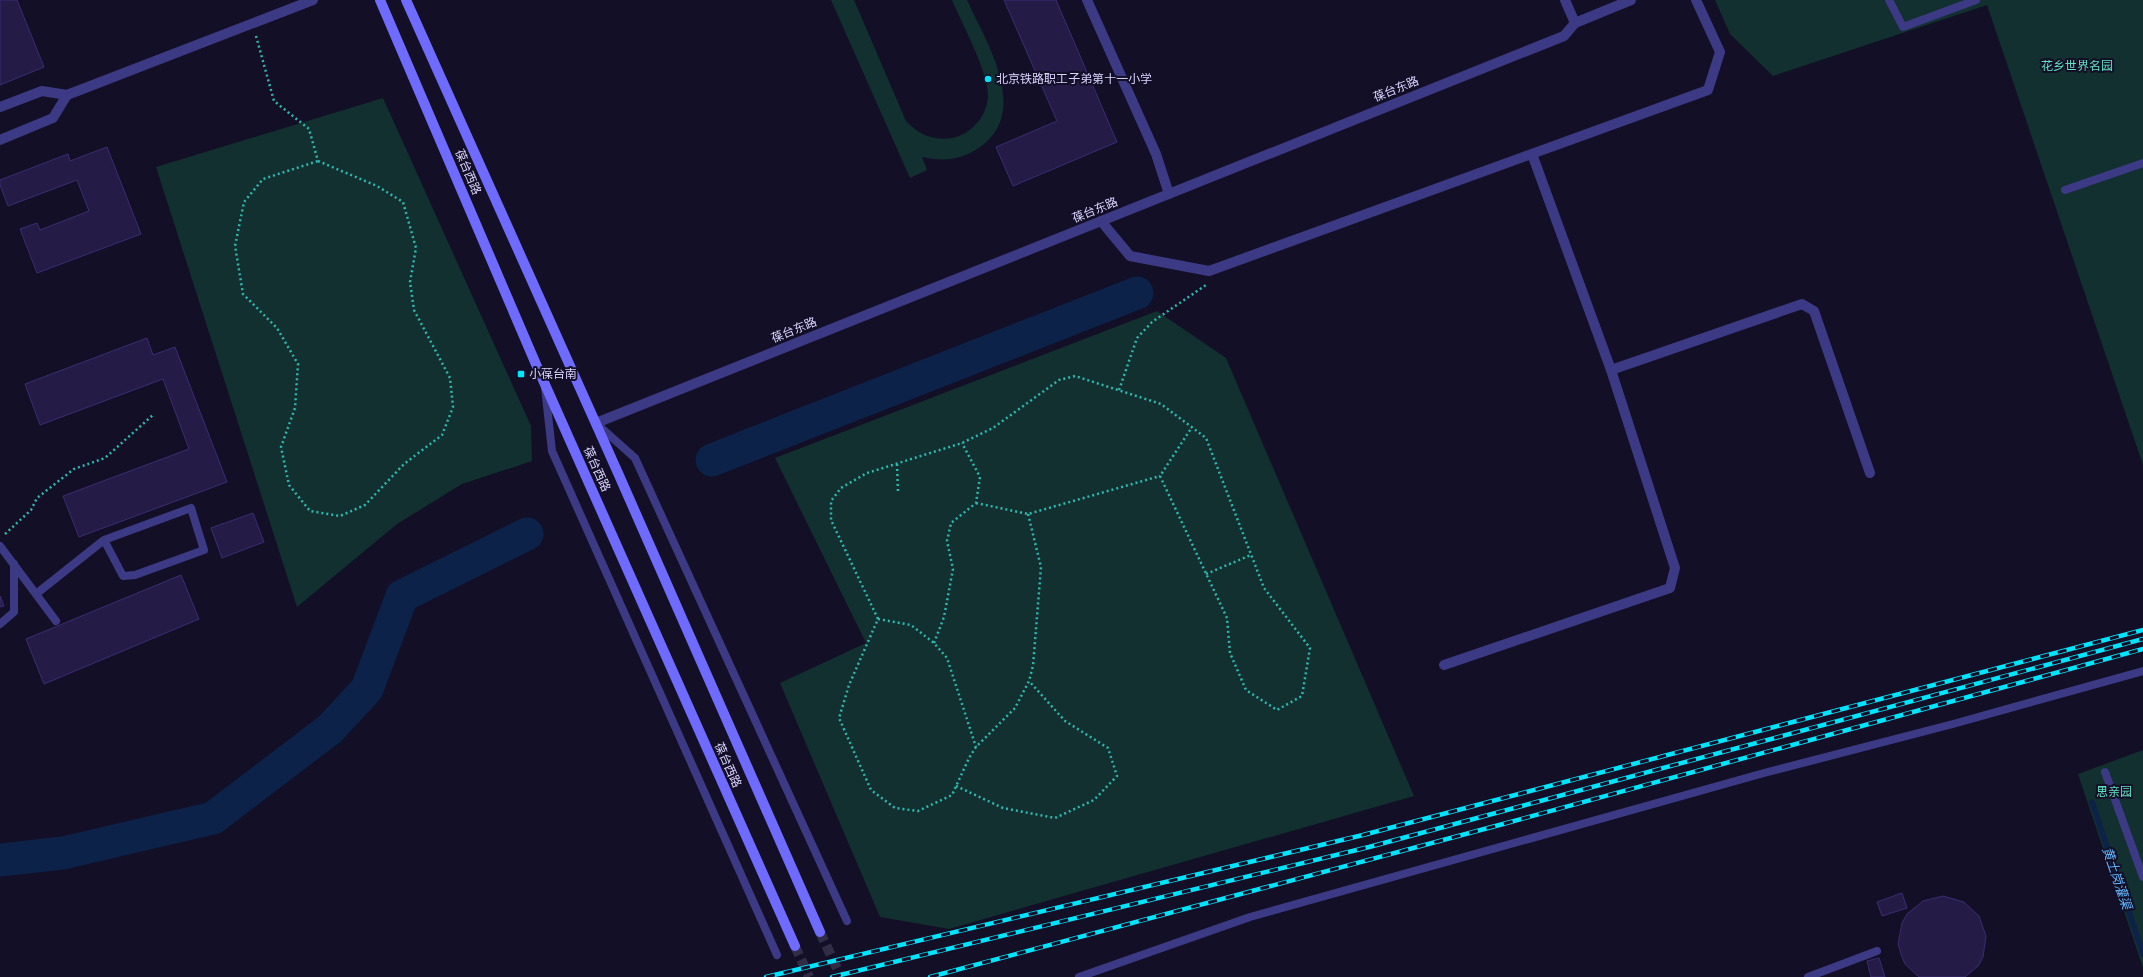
<svg xmlns="http://www.w3.org/2000/svg" width="2143" height="977" font-family="'Archivo Narrow','Noto Sans SC',sans-serif">
<rect width="100%" height="100%" fill="#130f26"/>
<g fill="#12302f">
<path d="M831,0H854L906,121C919,135 934,141 953,138C961,136 970,131 976,124C983,117 987,107 988,97C989,73 962,24 952,0H967C986,42 1031,111 980,147C962,160 943,162 922,157L927,170L910,178Z"/>
<polygon points="1715,0 2143,0 2143,465 1987,5 1773,76 1730,34"/>
<polygon points="383,98 531,426 532,461 462,484 397,524 297,607 156,167"/>
<polygon points="1157,311 1226,358 1414,796 949,929 880,917 780,683 866,643 775,458"/>
<polygon points="2143,750 2143,968 2078,774"/>
</g>
<g fill="none" stroke-linecap="round" stroke-linejoin="round">
<polyline stroke="#0c2248" stroke-width="5.5" points="2092,802 2143,954"/>
<g stroke="#0c2248" stroke-width="33">
<polyline points="712,460 1137,293"/>
<polyline points="0,860 63,853 213,818 330,729 367,689 402,596 527,534"/>
</g>
</g>
<g fill="#241b47" stroke="#3b2d73">
<polygon points="0,0 17,0 44,67 0,85"/>
<polygon points="1004,0 1056,0 1117,142 1013,186 996,147 1057,121"/>
<polygon points="107,147 141,234 37,273 20,229 37,223 40,230 89,211 77,180 8,206 0,185 0,180 68,154 70,161"/>
<polygon points="147,338 153,355 175,347 227,482 79,537 63,496 189,449 163,379 40,425 25,384"/>
<polygon points="253,513 264,542 222,558 211,528"/>
<polygon points="181,575 199,619 44,684 26,639"/>
<polygon points="0,596 4,606 0,607"/>
<polygon points="1902,893 1907,908 1882,916 1877,902"/>
<polygon points="1943,896 1964,902 1979,916 1986,936 1983,957 1978,966 1965,977 1919,977 1905,964 1901,954 1898,944 1902,923 1907,914 1923,901"/>
<polygon points="1879,958 1885,977 1871,977 1867,961"/>
</g>
<g fill="none" stroke-linecap="round" stroke-linejoin="round">
<g stroke="#312d47" stroke-width="10" stroke-dasharray="10 5" stroke-linecap="butt">
<polyline points="820,932 841,977"/>
<polyline points="795,946 809,977"/>
</g>
<g stroke="#2fb8b0" stroke-width="2.5" stroke-dasharray="2 3" stroke-linecap="butt">
<polyline points="256,36 274,101 309,129 318,161"/>
<polygon points="318,161 377,186 403,202 416,248 410,282 414,310 450,378 453,407 442,435 404,464 365,505 340,516 310,511 289,485 281,447 295,408 298,364 277,328 243,294 235,246 244,202 263,179"/>
<polyline points="1119,390 1137,338 1152,322 1206,285"/>
<polyline points="897,464 898,492"/>
<polyline points="976,503 1028,514 1160,476"/>
<polyline points="1028,514 1041,567 1033,666 1029,681 1015,708 976,747 969,758 952,795 918,811 895,808 871,790 839,718 849,685 878,619 831,520 831,501 841,488 867,473 962,443 993,428 1059,380 1075,376 1161,404 1206,438 1264,588 1310,648 1302,696 1277,710 1246,690 1230,653 1227,618 1160,476 1192,427"/>
<polyline points="5,534 31,510 37,498 74,469 105,458 154,414"/>
<polyline points="1206,574 1251,555"/>
<polyline points="878,619 911,625 934,643 947,658 976,747"/>
<polyline points="934,643 944,617 953,569 947,541 951,523 976,503 980,477 962,443"/>
<polyline points="956,786 1003,808 1055,818 1094,800 1117,776 1108,748 1065,721 1029,681"/>
</g>
<g stroke="#3d3a85" stroke-width="8">
<polyline points="1889,0 1903,27 1976,0"/>
<polyline points="2065,190 2143,163"/>
<polyline points="545,388 552,451 777,955"/>
<polyline points="598,425 635,458 847,921"/>
<polyline points="0,546 56,621"/>
<polyline points="36,594 104,540 191,508 204,550 135,575 123,576 104,540"/>
<polyline points="0,624 14,612 14,564"/>
<polyline points="2105,772 2143,877"/>
<polyline points="1079,977 1250,917 1764,773 1953,724 2143,671"/>
<polyline points="1808,977 1877,951"/>
</g>
<g stroke="#3d3a85" stroke-width="10">
<polyline points="1087,0 1156,154 1169,194"/>
<polyline points="1575,23 1631,0"/>
<polyline points="0,107 42,91 67,95 313,0"/>
<polyline points="0,140 53,118 67,95"/>
<polyline points="1101,221 1130,256 1209,271 1708,90 1720,52 1696,0"/>
<polyline points="1611,370 1802,304 1814,311 1870,473"/>
<polyline points="596,423 1564,36 1575,23 1565,0"/>
<polyline points="1444,665 1670,588 1675,568 1611,370 1532,154"/>
</g>
<g stroke="#6f6bff" stroke-width="10">
<polyline points="380,0 535,362 795,946"/>
<polyline points="406,0 618,473 820,932"/>
</g>
<g stroke="#00e5ff" stroke-width="4.5">
<g id="rail">
<polyline points="766,977 1363,835 2143,630"/>
<polyline points="832,977 1369,847 2143,639"/>
<polyline points="930,977 1503,824 2143,649"/>
</g>
</g>
<use href="#rail" stroke="#130f26" stroke-width="3" stroke-dasharray="9" stroke-linecap="butt"/>
</g>
<g fill="#00e5ff" stroke="#130f26" stroke-width="1.5">
<circle cx="988" cy="79" r="4"/>
<rect x="517" y="370" width="8" height="8" rx="2"/>
</g>
<g text-anchor="middle" dominant-baseline="central" stroke-width="4" stroke-linejoin="round" paint-order="stroke">
<g font-size="12" fill="#5fe0c0" stroke="#130f26">
<text x="2077" y="66">花乡世界名园</text>
<text x="2114" y="792">思亲园</text>
</g>
<g font-size="12" fill="#d9d4ff" stroke="#130f26" text-anchor="start">
<text x="996" y="79">北京铁路职工子弟第十一小学</text>
<text x="529" y="374">小葆台南</text>
</g>
<g font-size="12" fill="#d9d4ff" stroke="#130f26">
<text transform="translate(1396 89) rotate(-22)">葆台东路</text>
<text transform="translate(468 172) rotate(67)">葆台西路</text>
<text transform="translate(1095 210) rotate(-22)">葆台东路</text>
<text transform="translate(794 330) rotate(-22)">葆台东路</text>
<text transform="translate(597 469) rotate(66)">葆台西路</text>
<text transform="translate(728 765) rotate(66)">葆台西路</text>
</g>
<g font-size="13" font-style="italic" fill="#62b6ff" stroke="#130f26">
<text transform="translate(2117 878) rotate(71)">黄土岗灌渠</text>
</g>
</g>
</svg>
